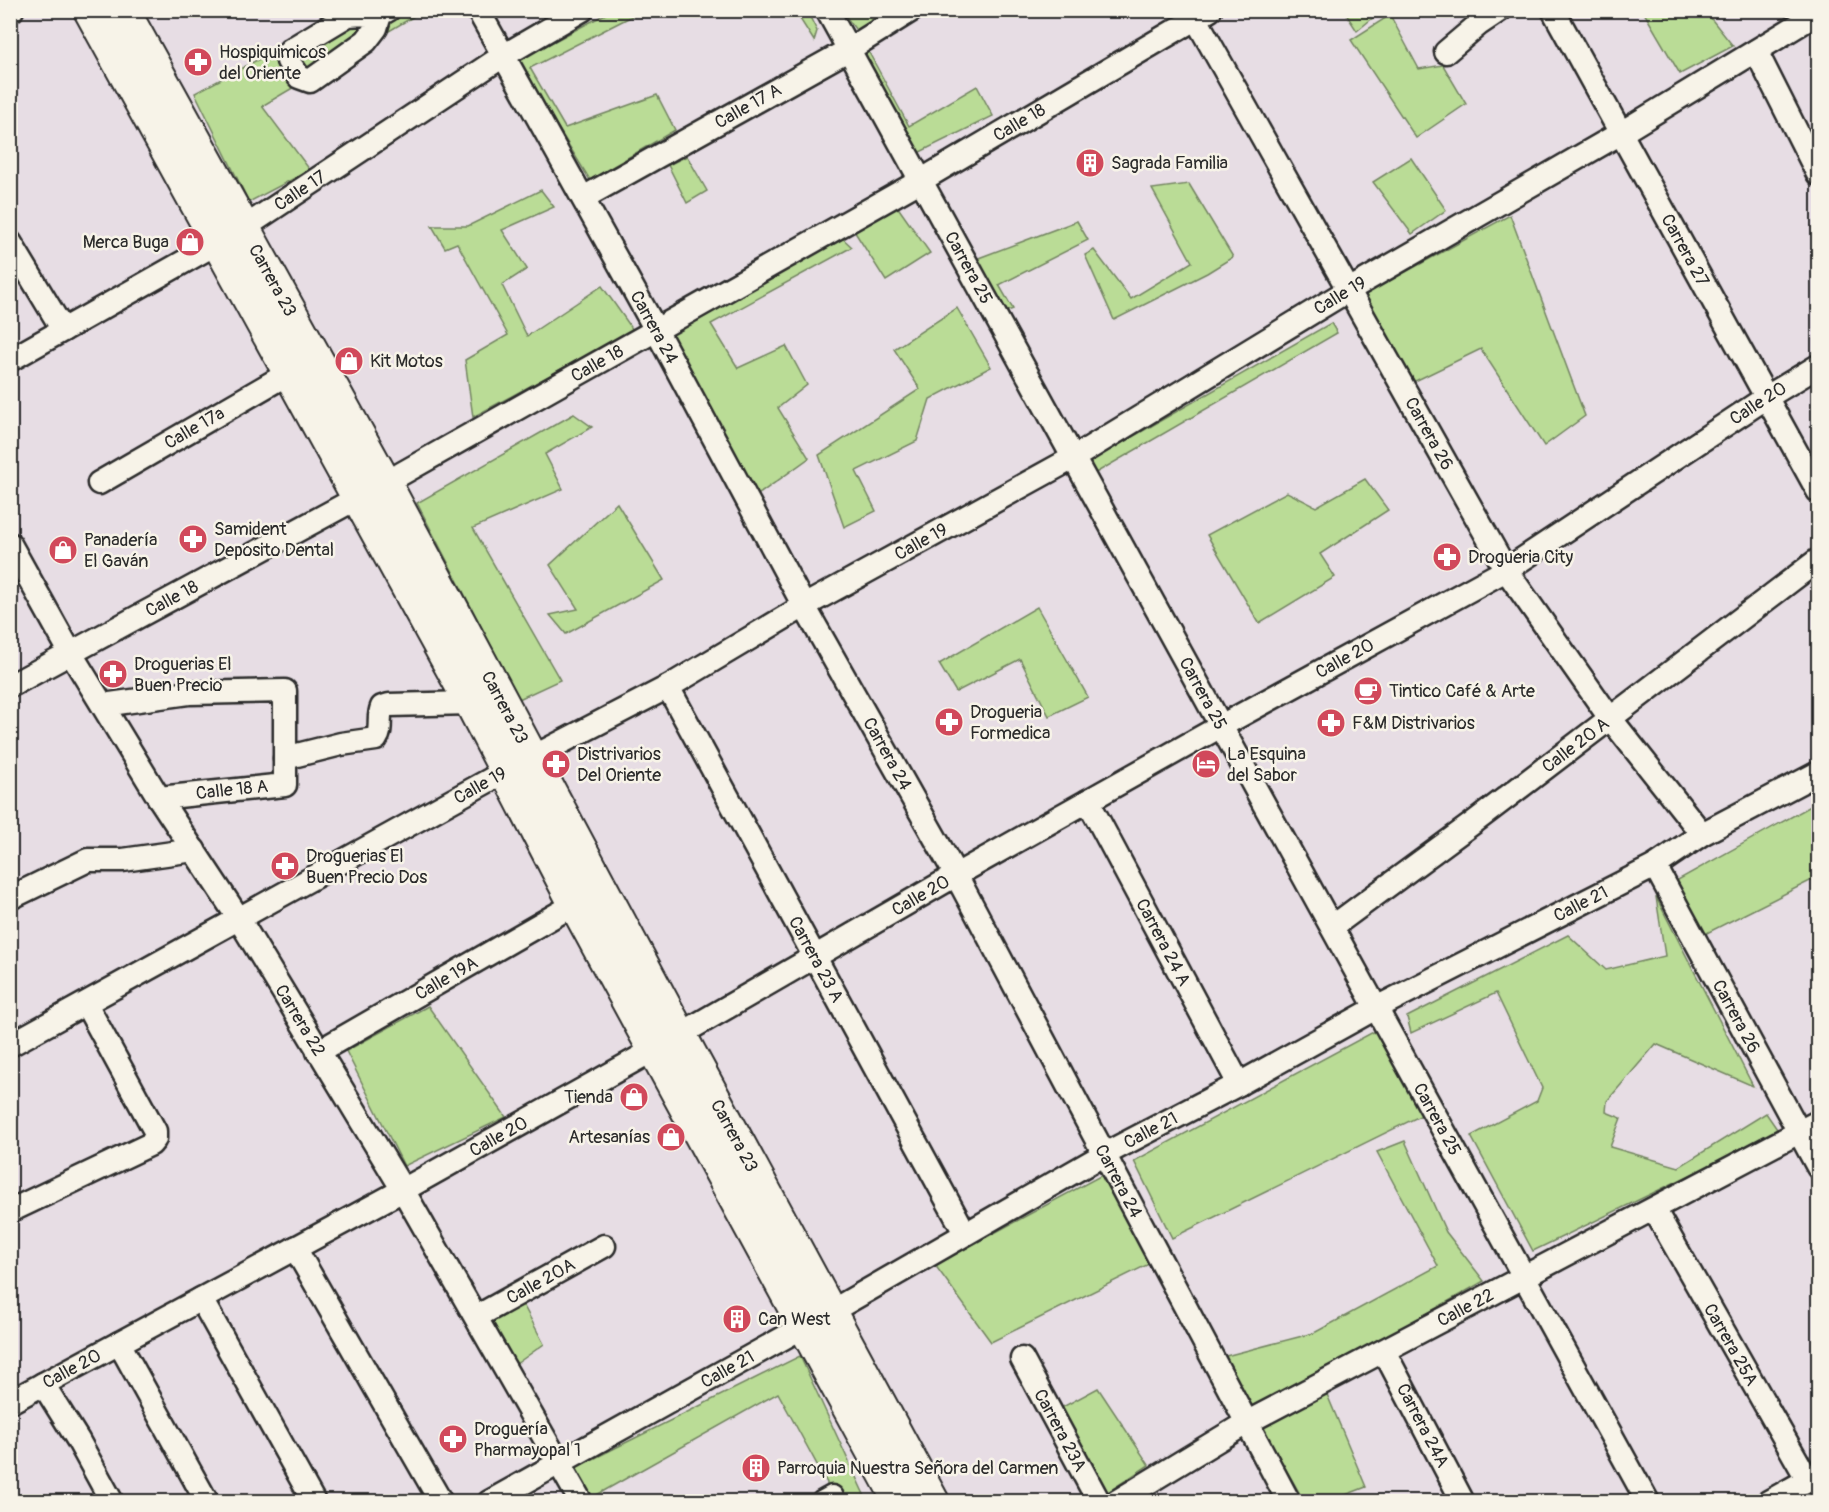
<svg xmlns="http://www.w3.org/2000/svg" width="1829" height="1512" font-family="Pangolin,sans-serif">
<rect width="100%" height="100%" fill="#e7dde4"/>
<filter id="ink" filterUnits="userSpaceOnUse"><feTurbulence type="fractalNoise" baseFrequency=".0167" numOctaves="2"/><feDisplacementMap in="SourceGraphic" scale="12" xChannelSelector="R" yChannelSelector="G"/><feConvolveMatrix kernelMatrix="1 2 1 2 8 2 1 2 1" color-interpolation-filters="sRGB"/></filter>
<g filter="url(#ink)">
<g fill="#badc96" stroke="#728460" stroke-width="1.5">
<polygon points="349,11 423,11 262,106 310,170 249,202 195,93"/>
<polygon points="611,11 642,11 530,68 565,128 657,95 675,130 590,180 517,61"/>
<polygon points="795,11 807,11 817,31 814,41"/>
<polygon points="842,11 894,11 858,33"/>
<polygon points="1344,11 1381,11 1357,31"/>
<polygon points="1643,11 1705,11 1733,46 1680,74"/>
<polygon points="1390,15 1419,69 1443,65 1466,104 1416,138 1351,40"/>
<polygon points="867,49 909,126 977,86 993,116 912,156 854,53"/>
<polygon points="687,156 707,191 687,203 668,165"/>
<polygon points="1411,158 1446,210 1412,234 1373,182"/>
<polygon points="1189,184 1233,257 1207,273 1114,320 1085,255 1094,250 1131,299 1192,262 1152,189"/>
<polygon points="541,190 554,207 502,230 527,269 502,285 527,336 602,286 633,330 473,417 465,360 508,335 457,243 445,248 432,226 468,226"/>
<polygon points="897,206 930,253 886,281 851,226"/>
<polygon points="1510,215 1585,416 1544,446 1481,349 1409,384 1358,298"/>
<polygon points="1077,221 1088,240 999,285 1013,309 1005,312 976,259"/>
<polygon points="838,234 852,247 711,324 738,368 786,346 807,385 778,408 809,458 755,497 667,334"/>
<polygon points="957,308 991,367 930,399 917,441 856,471 876,511 844,527 819,455 920,389 894,349"/>
<polygon points="1331,323 1337,333 1087,478 1078,468"/>
<polygon points="574,414 592,427 545,454 563,489 473,528 560,680 519,699 417,503"/>
<polygon points="1365,479 1388,510 1320,554 1335,577 1259,623 1207,535 1287,492 1316,507"/>
<polygon points="617,503 664,580 566,634 550,615 578,609 550,565"/>
<polygon points="1037,607 1088,697 1049,716 1020,659 956,692 939,664"/>
<polygon points="1818,802 1818,877 1695,939 1667,886"/>
<polygon points="1656,897 1753,1086 1656,1044 1607,1101 1606,1112 1621,1118 1610,1147 1679,1167 1766,1113 1779,1132 1533,1251 1471,1136 1537,1101 1542,1088 1496,993 1411,1033 1407,1017 1568,935 1606,970 1665,956"/>
<polygon points="428,1006 506,1117 404,1166 346,1051"/>
<polygon points="1377,1030 1424,1114 1172,1238 1134,1161"/>
<polygon points="1405,1141 1446,1232 1484,1281 1254,1412 1222,1357 1314,1333 1438,1266 1377,1152"/>
<polygon points="1102,1175 1149,1264 991,1342 935,1265"/>
<polygon points="519,1297 544,1344 516,1364 483,1308"/>
<polygon points="800,1356 867,1501 826,1501 827,1483 778,1393 593,1497 565,1473"/>
<polygon points="1098,1388 1149,1465 1099,1498 1057,1410"/>
<polygon points="1326,1392 1366,1487 1330,1501 1304,1501 1262,1427"/>
</g>
<g fill="none" stroke-linecap="round" stroke-linejoin="round">
<g stroke="#2b2b2b" stroke-width="27">
<g id="street">
<path id="s1" d="M478,10L656,330L804,606L956,875L1289,1502"/>
<path id="s2" d="M827,10L1648,1502"/>
<path id="s3" d="M1191,10L1506,570L1610,718L1702,834"/>
<path id="s4" d="M1553,10L1818,491"/>
<polyline points="10,11 12,10"/>
<path d="M380,15L376,28L366,41L310,81L299,77L288,61L290,50L348,15C362,13 376,18 388,10"/>
<polyline points="1756,51 1818,174"/>
<polyline points="1446,52 1479,24 1500,10"/>
<path id="s5" d="M583,198L848,50L912,10"/>
<polyline points="10,242 63,330"/>
<path id="s6" d="M10,360L242,229L503,56L582,10"/>
<path id="s7" d="M99,483L289,373"/>
<path id="s8" d="M10,544L70,652L159,798L239,919L403,1190L581,1502"/>
<path id="s9" d="M10,686L385,483L920,181L1210,10"/>
<path id="s10" d="M668,687L965,1233"/>
<polyline points="103,705 189,693 285,691 285,785 159,798"/>
<path d="M285,758L341,744L376,739C383,729 377,718 382,707L389,705L471,703"/>
<path id="s11" d="M1088,801L1239,1084"/>
<path id="s12" d="M1655,866L1818,1167"/>
<polyline points="10,898 88,860 123,860 194,850"/>
<path id="s13" d="M1332,927L1473,823L1818,560"/>
<path id="s14" d="M10,1045L506,771L668,687L804,606L1073,458L1347,291L1621,133L1818,13"/>
<path id="s15" d="M318,1052L575,904"/>
<path id="s16" d="M1654,1209L1808,1480"/>
<polyline points="10,1211 151,1144 155,1139 155,1131 86,1004"/>
<polyline points="295,1248 441,1502"/>
<polyline points="201,1299 314,1502"/>
<path id="s17" d="M476,1317L604,1246"/>
<polyline points="119,1343 207,1502"/>
<path id="s18" d="M1384,1351L1463,1502"/>
<path id="s19" d="M1022,1359L1099,1502"/>
<polyline points="43,1384 78,1440 112,1502"/>
<path id="s20" d="M10,1402L403,1190L655,1049L956,875L1221,726L1506,570L1767,397L1818,366"/>
<path id="s21" d="M489,1502L830,1312L1103,1155L1239,1084L1376,1008L1655,866L1702,834L1818,773"/>
<polyline points="823,1502 832,1497"/>
<path id="s22" d="M1116,1502L1246,1423L1818,1122"/>
<polyline points="1768,1502 1818,1474"/>
</g>
</g>
<g stroke="#2b2b2b" stroke-width="36">
<g id="secondary">
<polyline points="90,10 471,703 575,904 900,1502"/>
<path id="s23" d="M123,10L385,483L680,1035L933,1502"/>
</g>
</g>
<use href="#street" stroke="#f7f3e8" stroke-width="22"/>
<use href="#secondary" stroke="#f7f3e8" stroke-width="32"/>
</g>
</g>
<defs>
<g id="pharmacy-disc" transform="scale(1.5)"><circle r="9.5" fill="#d1495b" stroke="#f7f3e8"/><path d="M-2-6h4v4h4v4h-4v4h-4v-4h-4v-4h4Z" fill="#fff"/></g>
<g id="building-disc" transform="scale(1.5)"><circle r="9.5" fill="#d1495b" stroke="#f7f3e8"/><path d="M-4-6H4V6H1V3H-1V6H-4ZM-2.5-4.3h1.7v1.8h-1.7ZM.8-4.3h1.7v1.8H.8ZM-2.5-1h1.7V.8h-1.7ZM.8-1h1.7V.8H.8Z" fill="#fff"/></g>
<g id="shop-disc" transform="scale(1.5)"><circle r="9.5" fill="#d1495b" stroke="#f7f3e8"/><path d="M-5-2.5h2.3a2.7 3.5 0 0 1 5.4 0H5L5.5 6h-11ZM-1.5-2.5h3a1.5 2.3 0 0 0-3 0Z" fill="#fff"/></g>
<g id="cafe-disc" transform="scale(1.5)"><circle r="9.5" fill="#d1495b" stroke="#f7f3e8"/><path d="M-5.5-4.5H6V0H3Q3 3.5 0 3.5H-2.5Q-5.5 3.5-5.5 0ZM3-3.2v2h1.7v-2ZM-6 4.5H4V6H-6Z" fill="#fff"/></g>
<g id="hotel-disc" transform="scale(1.5)"><circle r="9.5" fill="#d1495b" stroke="#f7f3e8"/><path d="M-6-4.5h1.5V1H6V5H4.5V3h-9V5H-6ZM-4 0a1.8 1.8 0 1 1 3.6 0ZM.5 0V-2.5h3Q6-2.5 6 0Z" fill="#fff"/></g>
</defs>
<g fill-rule="evenodd">
<use href="#pharmacy-disc" x="198" y="62"/>
<use href="#building-disc" x="1090" y="163"/>
<use href="#shop-disc" x="190" y="242"/>
<use href="#shop-disc" x="349" y="361"/>
<use href="#pharmacy-disc" x="193" y="539"/>
<use href="#shop-disc" x="63" y="550"/>
<use href="#pharmacy-disc" x="1447" y="557"/>
<use href="#pharmacy-disc" x="113" y="674"/>
<use href="#cafe-disc" x="1368" y="691"/>
<use href="#pharmacy-disc" x="949" y="722"/>
<use href="#pharmacy-disc" x="1331" y="723"/>
<use href="#pharmacy-disc" x="556" y="764"/>
<use href="#hotel-disc" x="1206" y="764"/>
<use href="#pharmacy-disc" x="285" y="866"/>
<use href="#shop-disc" x="634" y="1097"/>
<use href="#shop-disc" x="671" y="1137"/>
<use href="#building-disc" x="737" y="1319"/>
<use href="#pharmacy-disc" x="453" y="1439"/>
<use href="#building-disc" x="756" y="1468"/>
</g>
<g text-anchor="middle" dominant-baseline="central" stroke-width="5" stroke-linejoin="round" paint-order="stroke">
<g font-size="18" fill="#2b2b2b" stroke="#f7f3e8" text-anchor="start">
<text x="219" y="52">Hospiquimicos<tspan x="219" dy="21">del Oriente</tspan></text>
<text x="1111" y="163">Sagrada Familia</text>
<text x="169" y="242" text-anchor="end">Merca Buga</text>
<text x="370" y="361">Kit Motos</text>
<text x="214" y="529">Samident<tspan x="214" dy="21">Deposito Dental</tspan></text>
<text x="84" y="540">Panadería<tspan x="84" dy="21">El Gaván</tspan></text>
<text x="1468" y="557">Drogueria City</text>
<text x="134" y="664">Droguerias El<tspan x="134" dy="21">Buen Precio</tspan></text>
<text x="1389" y="691">Tintico Café &amp; Arte</text>
<text x="970" y="712">Drogueria<tspan x="970" dy="21">Formedica</tspan></text>
<text x="1352" y="723">F&amp;M Distrivarios</text>
<text x="577" y="754">Distrivarios<tspan x="577" dy="21">Del Oriente</tspan></text>
<text x="1227" y="754">La Esquina<tspan x="1227" dy="21">del Sabor</tspan></text>
<text x="306" y="856">Droguerias El<tspan x="306" dy="21">Buen Precio Dos</tspan></text>
<text x="613" y="1097" text-anchor="end">Tienda</text>
<text x="650" y="1137" text-anchor="end">Artesanías</text>
<text x="758" y="1319">Can West</text>
<text x="474" y="1429">Droguería<tspan x="474" dy="21">Pharmayopal 1</tspan></text>
<text x="777" y="1468">Parroquia Nuestra Señora del Carmen</text>
</g>
<g font-size="18" fill="#2b2b2b" stroke="#f7f3e8">
<text stroke="none"><textPath href="#s5" startOffset="189">Calle 17 A</textPath></text>
<text stroke="none"><textPath href="#s9" startOffset="1156">Calle 18</textPath></text>
<text stroke="none"><textPath href="#s6" startOffset="336">Calle 17</textPath></text>
<text stroke="none"><textPath href="#s4" startOffset="274">Carrera 27</textPath></text>
<text stroke="none"><textPath href="#s2" startOffset="294">Carrera 25</textPath></text>
<text stroke="none"><textPath href="#s23" startOffset="309">Carrera 23</textPath></text>
<text stroke="none"><textPath href="#s14" startOffset="1527">Calle 19</textPath></text>
<text stroke="none"><textPath href="#s1" startOffset="363">Carrera 24</textPath></text>
<text stroke="none"><textPath href="#s9" startOffset="670">Calle 18</textPath></text>
<text stroke="none"><textPath href="#s20" startOffset="2014">Calle 20</textPath></text>
<text stroke="none"><textPath href="#s7" startOffset="110">Calle 17a</textPath></text>
<text stroke="none"><textPath href="#s3" startOffset="486">Carrera 26</textPath></text>
<text stroke="none"><textPath href="#s14" startOffset="1041">Calle 19</textPath></text>
<text stroke="none"><textPath href="#s9" startOffset="184">Calle 18</textPath></text>
<text stroke="none"><textPath href="#s20" startOffset="1528">Calle 20</textPath></text>
<text stroke="none"><textPath href="#s2" startOffset="780">Carrera 25</textPath></text>
<text stroke="none"><textPath href="#s23" startOffset="795">Carrera 23</textPath></text>
<text stroke="none"><textPath href="#s13" startOffset="304">Calle 20 A</textPath></text>
<text stroke="none"><textPath href="#s1" startOffset="849">Carrera 24</textPath></text>
<text stroke="none"><textPath href="#s14" startOffset="537">Calle 19</textPath></text>
<text transform="translate(232 790) rotate(-6)">Calle 18 A</text>
<text stroke="none"><textPath href="#s20" startOffset="1042">Calle 20</textPath></text>
<text stroke="none"><textPath href="#s21" startOffset="1245">Calle 21</textPath></text>
<text stroke="none"><textPath href="#s11" startOffset="160">Carrera 24 A</textPath></text>
<text stroke="none"><textPath href="#s10" startOffset="310">Carrera 23 A</textPath></text>
<text stroke="none"><textPath href="#s15" startOffset="148">Calle 19A</textPath></text>
<text stroke="none"><textPath href="#s12" startOffset="171">Carrera 26</textPath></text>
<text stroke="none"><textPath href="#s8" startOffset="558">Carrera 22</textPath></text>
<text stroke="none"><textPath href="#s2" startOffset="1266">Carrera 25</textPath></text>
<text stroke="none"><textPath href="#s21" startOffset="759">Calle 21</textPath></text>
<text stroke="none"><textPath href="#s20" startOffset="556">Calle 20</textPath></text>
<text stroke="none"><textPath href="#s23" startOffset="1281">Carrera 23</textPath></text>
<text stroke="none"><textPath href="#s1" startOffset="1335">Carrera 24</textPath></text>
<text stroke="none"><textPath href="#s17" startOffset="74">Calle 20A</textPath></text>
<text stroke="none"><textPath href="#s22" startOffset="400">Calle 22</textPath></text>
<text stroke="none"><textPath href="#s16" startOffset="156">Carrera 25A</textPath></text>
<text stroke="none"><textPath href="#s20" startOffset="70">Calle 20</textPath></text>
<text stroke="none"><textPath href="#s21" startOffset="273">Calle 21</textPath></text>
<text stroke="none"><textPath href="#s18" startOffset="84">Carrera 24A</textPath></text>
<text stroke="none"><textPath href="#s19" startOffset="81">Carrera 23A</textPath></text>
</g>
</g>
<rect width="1829" height="1512" fill="none" stroke="#f7f3e8" stroke-width="36"/>
<rect x="18" y="18" width="1793" height="1476" fill="none" stroke="#2b2b2b" stroke-width="2" filter="url(#ink)"/>
</svg>
